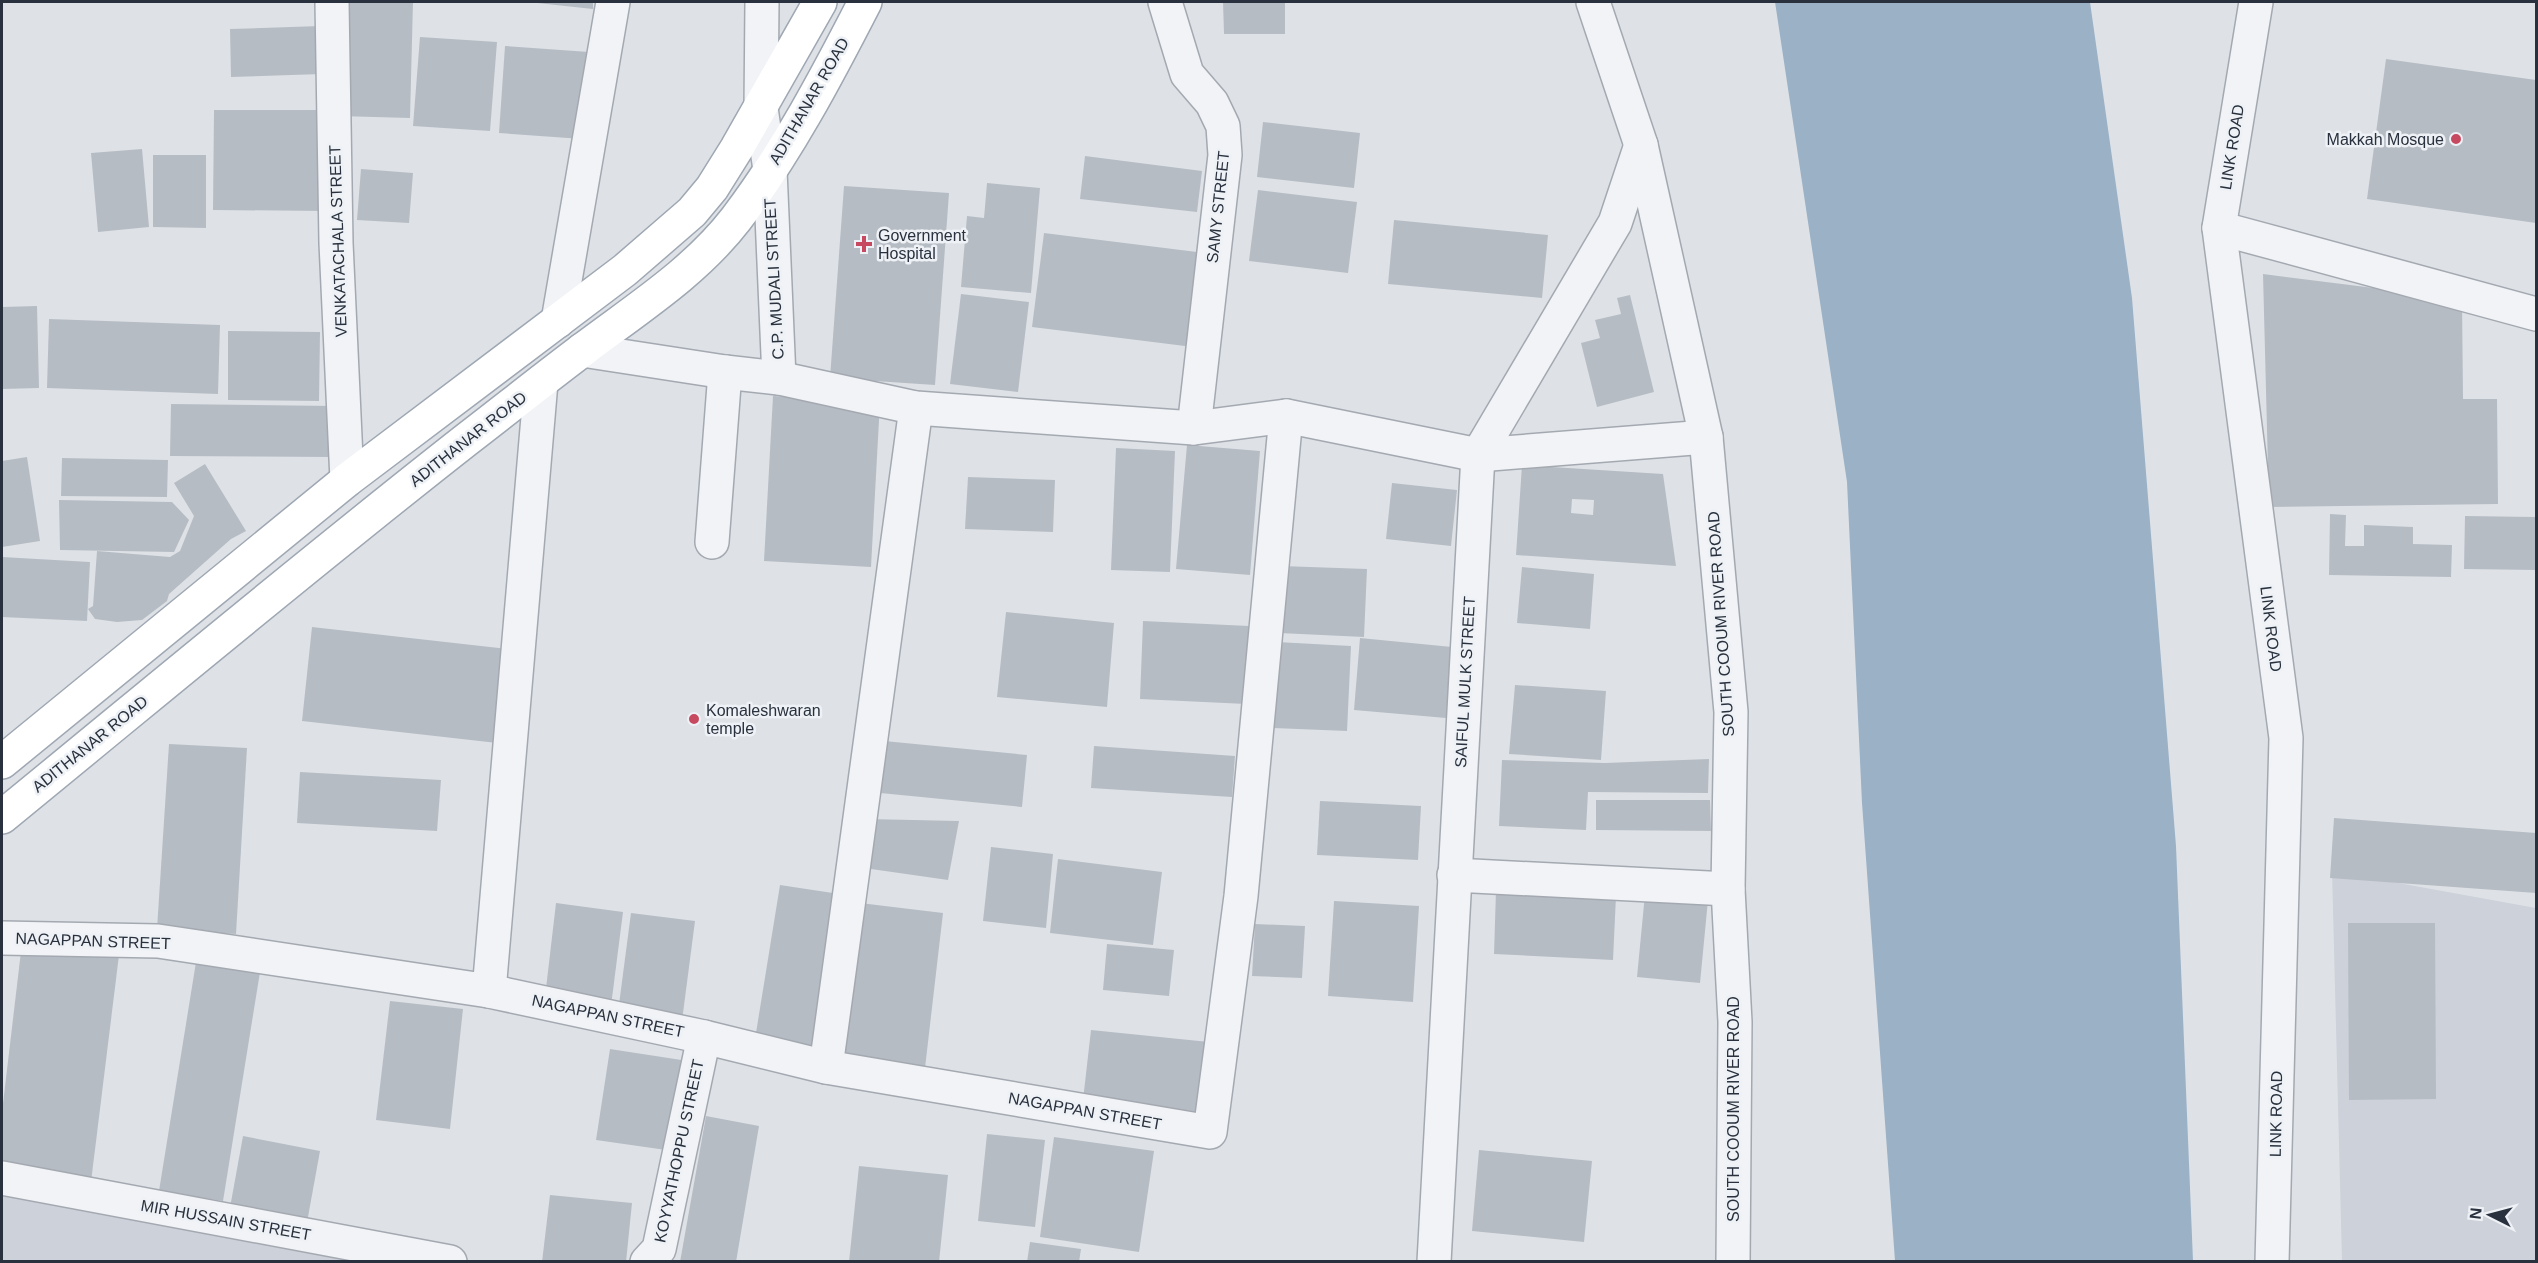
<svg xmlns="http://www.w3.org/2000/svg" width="2538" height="1263" font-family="Helvetica,sans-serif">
<rect width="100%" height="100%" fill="#dee2e7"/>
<g fill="#cdd1d9">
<polygon points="2332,871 2536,908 2536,1261 2342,1261"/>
<polygon points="2,1187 393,1261 2,1261"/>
</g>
<polygon fill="#9bb1c6" points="1775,2 2090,2 2132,298 2176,846 2193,1261 1895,1261 1862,803 1847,482"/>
<g fill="#b6bcc4" fill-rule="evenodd">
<polygon points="342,2 413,2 410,118 338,116"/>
<polygon points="528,2 593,2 593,9"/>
<polygon points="1223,2 1285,2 1285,34 1224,34"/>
<polygon points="320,26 322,74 231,77 230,29"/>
<polygon points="420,37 497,42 490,131 413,126"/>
<polygon points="505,46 589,52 582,139 499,133"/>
<polygon points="2386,59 2536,80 2536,223 2367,199"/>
<polygon points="214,110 326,110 325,211 213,210"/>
<polygon points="1263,122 1360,133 1354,188 1257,177"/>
<polygon points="142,149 149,227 98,232 91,153"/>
<polygon points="153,155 206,155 206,228 153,227"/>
<polygon points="1085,156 1202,171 1197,212 1080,199"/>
<polygon points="361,169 413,173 409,223 357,220"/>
<polygon points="987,183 1040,188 1031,293 961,287 967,216 984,218"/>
<polygon points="844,186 949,193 935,385 830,378"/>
<polygon points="1258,190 1357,202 1348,273 1249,261"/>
<polygon points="1394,220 1548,235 1542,298 1388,284"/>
<polygon points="1044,233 1205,253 1193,347 1032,327"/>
<polygon points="2263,274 2462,299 2463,399 2497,399 2498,504 2269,507"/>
<polygon points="961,294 1029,302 1018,392 950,384"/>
<polygon points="1630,295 1654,392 1597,407 1581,343 1600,338 1595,320 1621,314 1617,298"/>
<polygon points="37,306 39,388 2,389 2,307"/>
<polygon points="49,319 220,325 218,394 47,388"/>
<polygon points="228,331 320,332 319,401 228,400"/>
<polygon points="773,396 880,402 871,567 764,561"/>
<polygon points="171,404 334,406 333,457 170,456"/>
<polygon points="1187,445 1260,451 1250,575 1176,569"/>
<polygon points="1116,448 1175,451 1170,572 1111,570"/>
<polygon points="27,457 40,541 2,547 2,461"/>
<polygon points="62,458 168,460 167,497 61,496"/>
<polygon points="205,464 246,531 231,539 169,594 167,601 142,620 117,622 95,619 88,609 93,606 97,551 170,557 180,551 194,516 174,483"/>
<path d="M1522,465L1663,474L1676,566L1516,555ZM1572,499L1594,500L1593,515L1571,513Z"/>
<polygon points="968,477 1055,480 1053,532 965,529"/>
<polygon points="1392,483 1457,490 1451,546 1386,539"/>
<polygon points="59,500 172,502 189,520 174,552 60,550"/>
<polygon points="2330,514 2346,515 2345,546 2364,546 2364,525 2413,527 2413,544 2452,545 2451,577 2329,575"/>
<polygon points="2465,516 2536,517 2536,570 2464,569"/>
<polygon points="2,557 90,562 87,621 2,617"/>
<polygon points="1281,566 1367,569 1364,637 1279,633"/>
<polygon points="1522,567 1594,574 1590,629 1517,623"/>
<polygon points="1006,612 1114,623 1107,707 997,697"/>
<polygon points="1143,621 1249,626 1246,704 1140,699"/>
<polygon points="312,627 516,650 506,744 302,721"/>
<polygon points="1360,638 1452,647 1446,718 1354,710"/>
<polygon points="1277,642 1351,646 1347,731 1273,728"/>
<polygon points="1515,685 1606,691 1601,760 1509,754"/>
<polygon points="874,740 1027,755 1022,807 870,792"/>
<polygon points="169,744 247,748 236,934 157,929"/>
<polygon points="1094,746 1235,756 1232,797 1091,788"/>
<polygon points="1709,759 1708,793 1588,792 1586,830 1499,826 1502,760 1605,763"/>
<polygon points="300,772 441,780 437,831 297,823"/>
<polygon points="1596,800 1710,800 1711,831 1596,830"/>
<polygon points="1320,801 1421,806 1418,860 1317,855"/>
<polygon points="2334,818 2536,833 2536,893 2330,878"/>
<polygon points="867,819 959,821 948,880 864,868"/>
<polygon points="991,847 1053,854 1046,928 983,921"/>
<polygon points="1058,859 1162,872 1153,945 1050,933"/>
<polygon points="780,885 846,895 822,1049 755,1039"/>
<polygon points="1496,890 1616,896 1613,960 1494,954"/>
<polygon points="1645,894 1708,900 1700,983 1637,977"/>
<polygon points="1334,901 1419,906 1413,1002 1328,996"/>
<polygon points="556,903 623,912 611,1006 545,997"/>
<polygon points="860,903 943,913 925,1068 842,1058"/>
<polygon points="631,913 695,921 682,1021 618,1012"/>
<polygon points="2348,923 2435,923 2436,1099 2349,1100"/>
<polygon points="1255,924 1305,926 1302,978 1252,976"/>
<polygon points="22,943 119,955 91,1182 2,1171 2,1112"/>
<polygon points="1107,944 1174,950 1169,996 1103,990"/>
<polygon points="196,962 260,972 223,1201 159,1191"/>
<polygon points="390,1001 463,1009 450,1129 376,1120"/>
<polygon points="1091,1030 1209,1042 1202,1112 1083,1100"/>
<polygon points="610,1049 688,1061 673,1151 596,1140"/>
<polygon points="706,1116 759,1126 736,1262 680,1262"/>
<polygon points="987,1134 1045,1140 1035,1227 978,1221"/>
<polygon points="243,1136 320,1151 306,1228 229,1213"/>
<polygon points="1054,1137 1154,1151 1139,1252 1040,1237"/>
<polygon points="1479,1150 1592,1161 1584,1242 1472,1231"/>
<polygon points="859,1166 948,1175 939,1262 849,1262"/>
<polygon points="550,1195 632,1203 626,1262 542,1262"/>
<polygon points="1030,1242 1081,1249 1079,1262 1027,1262"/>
</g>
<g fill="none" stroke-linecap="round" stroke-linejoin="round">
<g stroke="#a4a9b1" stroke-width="36">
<g id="minor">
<polyline points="332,2 336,243 347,480"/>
<polyline points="762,2 761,108 770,170 779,378"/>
<polyline points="1165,2 1187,74 1212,103 1223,126 1225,155 1194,428"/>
<polyline points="1593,2 1641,145 1706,437 1731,712 1728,889 1735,1022 1733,1262"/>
<polyline points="2256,2 2219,228 2286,738 2272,1262"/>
<polyline points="2219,228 2536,314"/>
<polyline points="558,321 613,2"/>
<polyline points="582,350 725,372 779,378 916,408 1194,428 1286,416 1478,455 1706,437"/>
<polyline points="712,542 725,372"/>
<polyline points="1454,875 1728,889"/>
<polyline points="2,938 158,941 489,991 704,1037 826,1067 1210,1132 1241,896 1286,416"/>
<polyline points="489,991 541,382"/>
<polyline points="826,1067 916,408"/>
<polyline points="2,1178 450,1262"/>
<polyline points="647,1262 659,1249 704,1037"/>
<polyline points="1434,1262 1478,455 1615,223 1641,145"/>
</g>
</g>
<g stroke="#9ea7b2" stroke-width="36">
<g id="major">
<polyline points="2,762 347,480 625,270 692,212 712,188 737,148 820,2"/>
<path d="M2,817C156,691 309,563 466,440C505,410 545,378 585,348C638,308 695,272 736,219C787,152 827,76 865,2"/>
</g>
</g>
<use href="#minor" stroke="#f1f3f6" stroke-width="33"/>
<use href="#major" stroke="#fff" stroke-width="33"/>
</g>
<g fill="#c74960" stroke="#eef1f5" stroke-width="2">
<circle cx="2456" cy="139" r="6"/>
<path d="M861 235h6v6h6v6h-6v6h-6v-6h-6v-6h6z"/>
<circle cx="694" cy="719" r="6"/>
</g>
<g text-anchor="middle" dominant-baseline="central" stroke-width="5" stroke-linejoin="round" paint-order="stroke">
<g font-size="16" fill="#28313d" stroke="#eef1f5">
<text transform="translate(809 101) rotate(-60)">ADITHANAR ROAD</text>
<text transform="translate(2232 147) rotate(-81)">LINK ROAD</text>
<text transform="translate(1218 207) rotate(-84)">SAMY STREET</text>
<text transform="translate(338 241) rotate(-92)">VENKATACHALA STREET</text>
<text transform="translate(774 279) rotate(-93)">C.P. MUDALI STREET</text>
<text transform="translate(468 439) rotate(-38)">ADITHANAR ROAD</text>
<text transform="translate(1721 624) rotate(-94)">SOUTH COOUM RIVER ROAD</text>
<text transform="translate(2271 629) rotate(83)">LINK ROAD</text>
<text transform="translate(1465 682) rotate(-87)">SAIFUL MULK STREET</text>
<text transform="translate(90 744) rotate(-39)">ADITHANAR ROAD</text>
<text transform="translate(93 941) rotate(2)">NAGAPPAN STREET</text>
<text transform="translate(608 1016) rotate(12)">NAGAPPAN STREET</text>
<text transform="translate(1733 1109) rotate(-90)">SOUTH COOUM RIVER ROAD</text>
<text transform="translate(1085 1111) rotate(10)">NAGAPPAN STREET</text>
<text transform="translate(2276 1114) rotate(-89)">LINK ROAD</text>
<text transform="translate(679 1151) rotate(-78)">KOYYATHOPPU STREET</text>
<text transform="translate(226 1220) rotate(10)">MIR HUSSAIN STREET</text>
</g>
<g font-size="16" fill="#28313d" stroke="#eef1f5" text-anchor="start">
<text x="2444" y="139" text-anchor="end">Makkah Mosque</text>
<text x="878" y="235">Government<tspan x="878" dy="18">Hospital</tspan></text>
<text x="706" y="710">Komaleshwaran<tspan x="706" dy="18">temple</tspan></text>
</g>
</g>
<rect width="2538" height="1263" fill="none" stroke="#28313d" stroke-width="6"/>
<g transform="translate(2490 1215) rotate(276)" stroke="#eef1f5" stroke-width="4.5" paint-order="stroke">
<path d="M0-4.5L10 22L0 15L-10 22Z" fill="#28313d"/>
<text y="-9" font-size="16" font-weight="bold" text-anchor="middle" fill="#28313d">N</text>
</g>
</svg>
